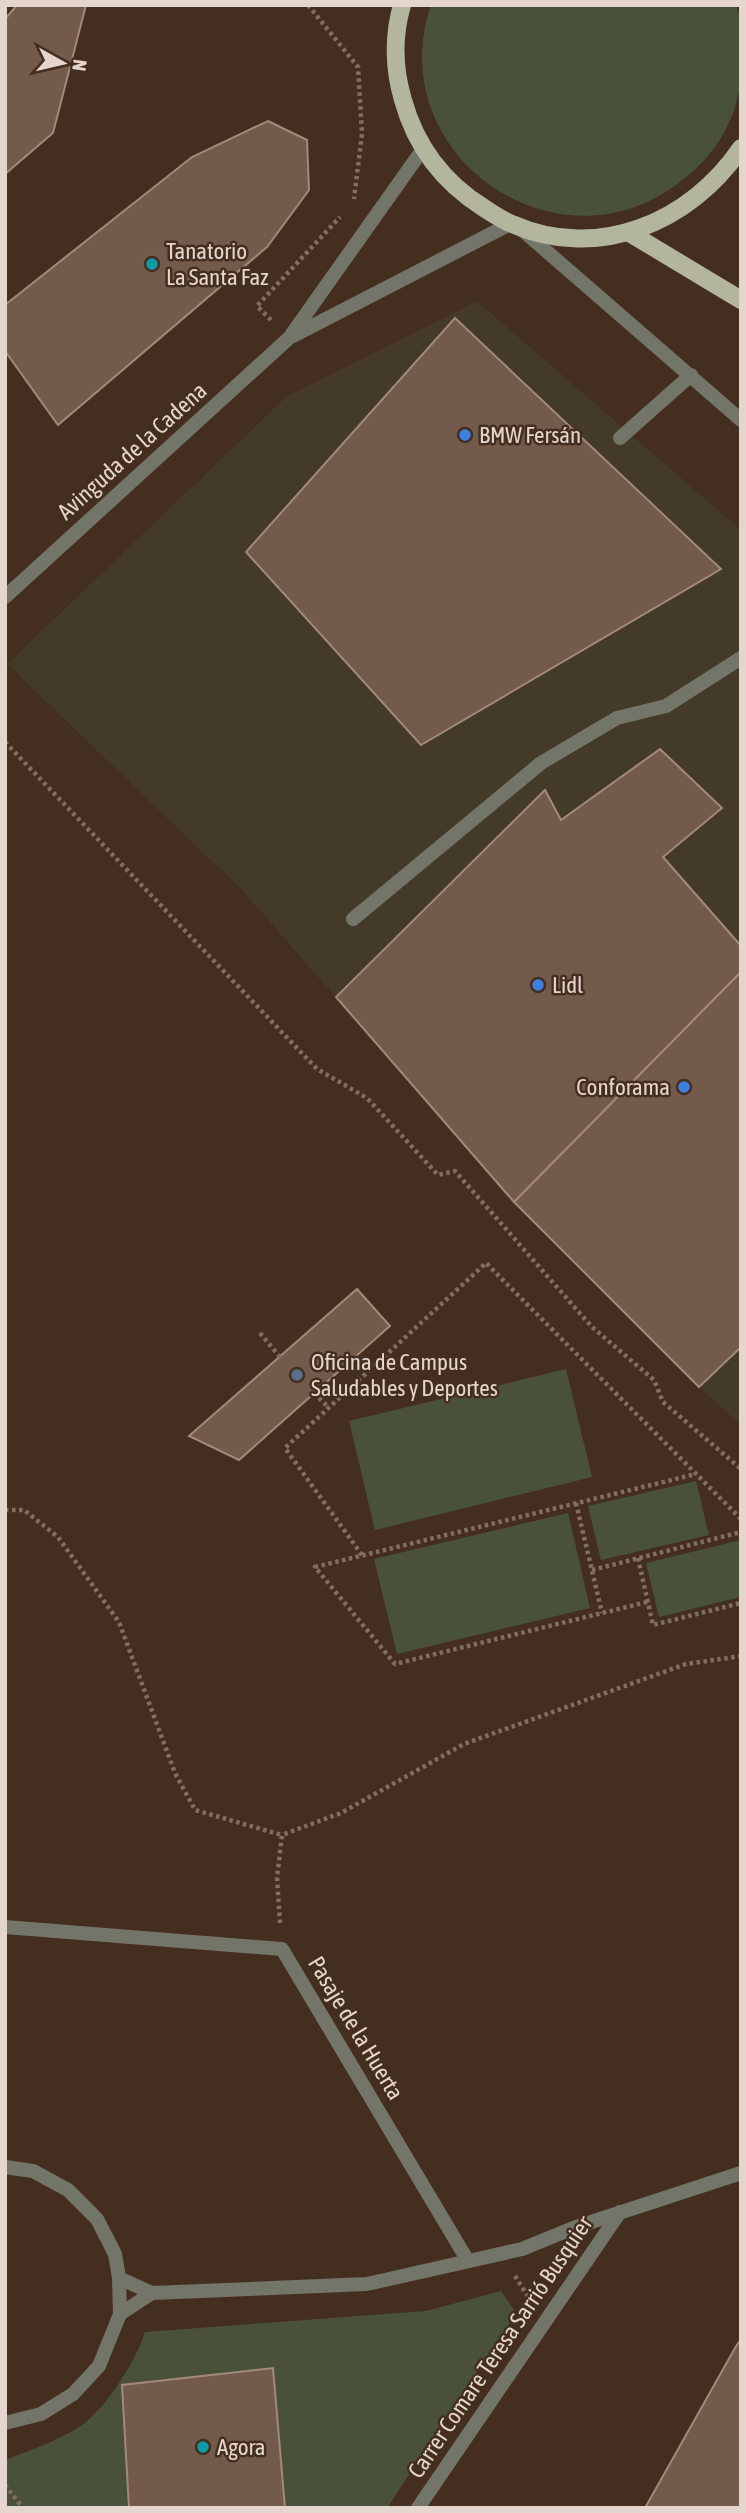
<svg xmlns="http://www.w3.org/2000/svg" width="746" height="2513" font-family="'Asap Condensed',sans-serif">
<rect width="100%" height="100%" fill="#442e20"/>
<polygon fill="#433a2a" points="477,301 741,530 741,1425 699,1387 514,1202 243,891 7,664 287,396"/>
<g fill="#4a513b">
<path d="M431,5H736C746,28 743,76 737,100C728,134 709,160 681,181C558,279 380,154 431,5Z"/>
<polygon points="566,1369 592,1477 375,1530 349,1421"/>
<polygon points="696,1481 709,1535 601,1560 588,1506"/>
<polygon points="568,1513 590,1608 397,1654 374,1559"/>
<polygon points="741,1540 741,1597 659,1617 646,1563"/>
<path d="M501,2291L516,2313L387,2508H5V2460C29,2451 54,2442 76,2429C102,2415 137,2360 145,2332L426,2311Z"/>
</g>
<g fill="#725b4a" stroke="#a38977" stroke-width="2">
<polygon points="17,5 86,5 53,133 5,174 5,19"/>
<polygon points="268,121 307,140 309,190 267,247 58,425 5,351 5,305 192,157"/>
<polygon points="455,318 721,569 421,745 246,552"/>
<polygon points="660,749 722,808 663,857 741,946 741,972 514,1202 336,997 545,790 561,820"/>
<polygon points="741,972 741,1347 699,1387 514,1202"/>
<polygon points="357,1289 390,1326 239,1460 189,1436"/>
<polygon points="741,2339 741,2508 645,2508 735,2348"/>
<polygon points="273,2368 285,2508 129,2508 122,2385"/>
</g>
<g fill="none" stroke-linecap="round" stroke-linejoin="round">
<g stroke="#826e62" stroke-width="4.5" stroke-dasharray="3.5 3.5" stroke-linecap="butt">
<polyline points="308,5 358,67 362,134 354,199"/>
<polyline points="271,320 257,306 340,217"/>
<polyline points="5,742 317,1069 367,1098 438,1175 455,1171 592,1327 654,1380 663,1402 741,1469"/>
<polyline points="260,1333 280,1357"/>
<polyline points="314,1393 329,1408"/>
<polyline points="576,1503 602,1613"/>
<polyline points="5,1510 24,1510 58,1537 119,1622 175,1773 195,1810 282,1835"/>
<polyline points="362,1555 285,1448 486,1263 741,1519"/>
<polyline points="638,1558 653,1625 741,1603"/>
<polyline points="592,1570 741,1532"/>
<polyline points="647,1602 395,1664 315,1567 696,1474"/>
<polyline points="280,1923 277,1878 282,1835 341,1813 464,1744 686,1664 741,1656"/>
<polyline points="515,2276 529,2298"/>
<polyline points="5,2485 23,2508"/>
</g>
<g stroke="#747569" stroke-width="14">
<polyline points="521,229 741,420"/>
<polyline points="620,438 691,375"/>
<polyline points="353,919 541,763 617,718 666,706 741,658"/>
</g>
<g stroke="#747569" stroke-width="14">
<polyline points="293,336 510,224"/>
<polyline points="5,597 289,338 423,149"/>
<polyline points="5,1927 282,1949 468,2261"/>
<polyline points="5,2167 33,2171 68,2190 97,2219 115,2254 119,2278 120,2314 99,2366 73,2394 41,2414 5,2423"/>
<polyline points="119,2278 152,2293 367,2284 522,2249 576,2227 741,2173"/>
<polyline points="120,2314 152,2293"/>
<polyline points="418,2508 620,2212"/>
</g>
<g stroke="#b3b69d" stroke-width="18">
<path d="M402,5C393,36 394,70 403,100C416,147 444,183 484,208C493,214 502,220 512,224C598,262 691,222 741,148"/>
<polyline points="628,232 741,300"/>
</g>
</g>
<g fill="#0f9aa8" stroke="#442e20" stroke-width="2.5">
<circle cx="152" cy="264" r="7"/>
<circle cx="203" cy="2447" r="7"/>
</g>
<g fill="#3f7fe0" stroke="#442e20" stroke-width="2.5">
<circle cx="465" cy="435" r="7"/>
<circle cx="538" cy="985" r="7"/>
<circle cx="684" cy="1087" r="7"/>
</g>
<circle fill="#5c6f8a" stroke="#442e20" stroke-width="2.5" cx="297" cy="1375" r="7"/>
<g text-anchor="middle" dominant-baseline="central" stroke-width="5" stroke-linejoin="round" paint-order="stroke">
<g font-size="23" fill="#e5d6cd" stroke="#442e20" text-anchor="start">
<text x="166" y="251">Tanatorio<tspan x="166" dy="26">La Santa Faz</tspan></text>
<text x="479" y="435">BMW Fersán</text>
<text x="552" y="985">Lidl</text>
<text x="670" y="1087" text-anchor="end">Conforama</text>
<text x="311" y="1362">Oficina de Campus<tspan x="311" dy="26">Saludables y Deportes</tspan></text>
<text x="217" y="2447">Agora</text>
</g>
<g font-size="23" fill="#e5d6cd" stroke="#442e20">
<text transform="translate(132 451) rotate(-42)">Avinguda de la Cadena</text>
<text transform="translate(356 2028) rotate(59)">Pasaje de la Huerta</text>
<text transform="translate(500 2347) rotate(-56)">Carrer Comare Teresa Sarrió Busquier</text>
</g>
</g>
<rect width="746" height="2513" fill="none" stroke="#e5d6cd" stroke-width="14"/>
<g transform="translate(63 63) rotate(98)" stroke="#442e20" stroke-width="5" paint-order="stroke">
<path d="M0-5L12 26L0 18L-12 26Z" fill="#e5d6cd"/>
<text y="-10" font-size="19" font-weight="bold" text-anchor="middle" fill="#e5d6cd">N</text>
</g>
</svg>
